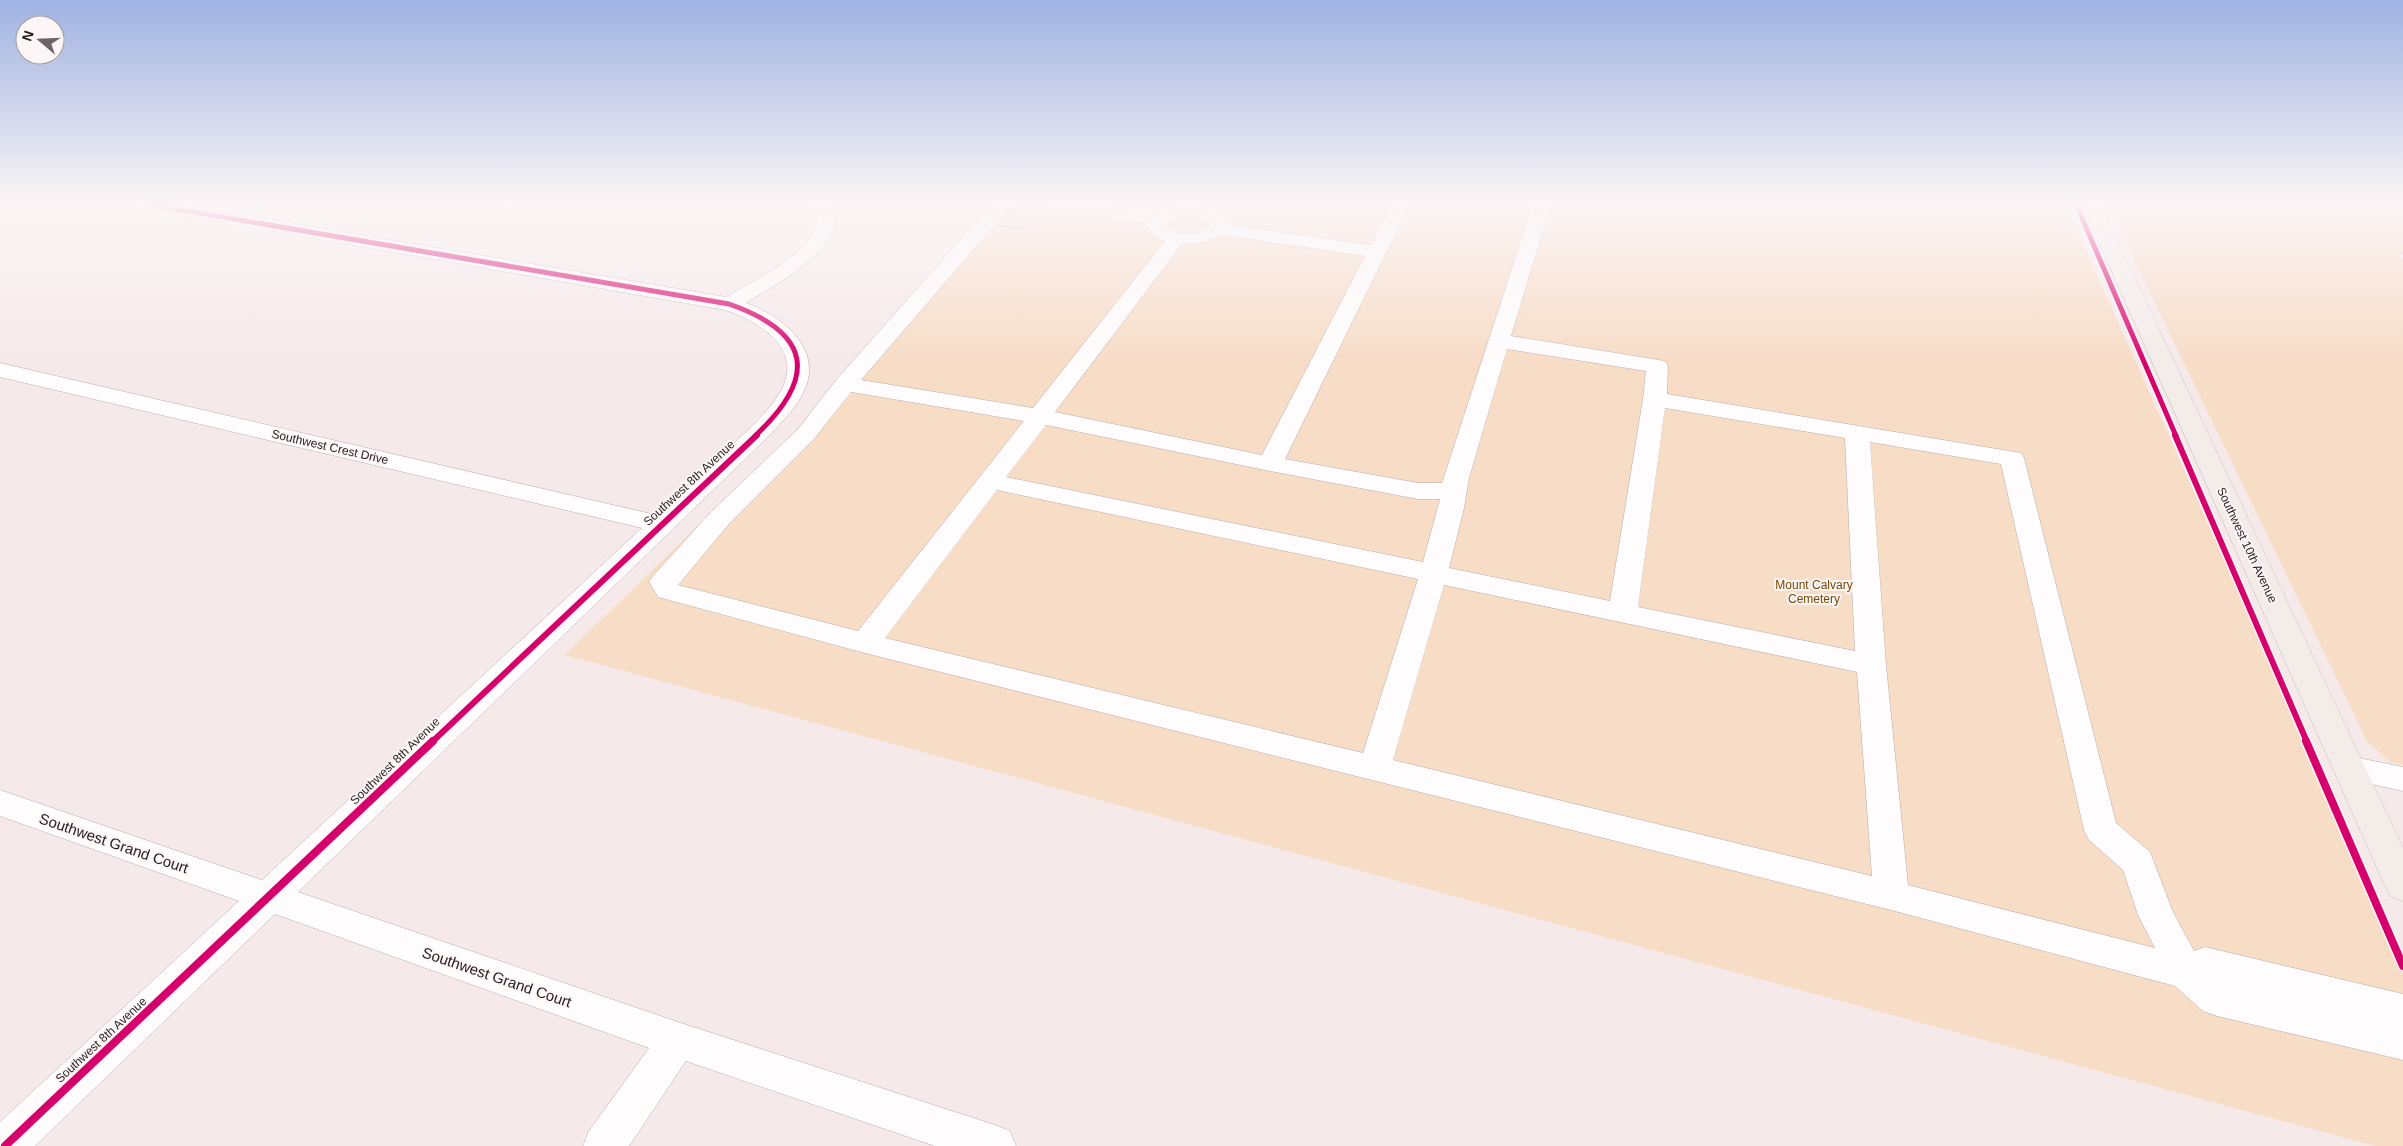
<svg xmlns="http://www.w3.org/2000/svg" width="2403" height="1146" font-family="Helvetica,sans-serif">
<rect width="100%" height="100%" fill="#f6e9ea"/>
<g fill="#f7dcc6">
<polygon points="999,204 2065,204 2403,959 2403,1146 2375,1146 565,655 792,434 974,228"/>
<polygon points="2107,204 2403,204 2403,254 2400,255 2403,260 2403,765 2390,762 2367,741"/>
</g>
<polygon fill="#e4d0d8" stroke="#bbb0b3" points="1018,206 1040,209 1022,228 998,225"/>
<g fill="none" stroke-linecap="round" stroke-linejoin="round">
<g stroke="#b8adae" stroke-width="1">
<g id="minor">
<path d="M138,204H178L726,297C750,283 818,251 817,219C817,214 814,208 813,204H831C832,208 836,214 836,219C837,252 770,288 746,303C782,316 824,349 804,391C797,407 784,419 773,432L298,892L678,1022L995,1125L1010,1131L1016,1146H935L686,1061L629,1146H583L589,1131L649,1048L275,914L35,1146H0V1122L239,901L0,816V790L262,880L642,528L0,377V363L656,515C680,493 703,471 727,450C744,433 764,417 777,397C808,352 763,323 725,310L147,209L141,208Z"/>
<path d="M997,204H1017L991,229L861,380L1033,408L1165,241L1154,235L1146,225L1147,223L1055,209L1049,208L1046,204H1093L1155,213L1177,205H1197L1222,213L1230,225L1371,245L1392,204H1410L1285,459L1418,483H1442L1533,204H1551L1511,336L1665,361L1668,366L1667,394L2021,453L2024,458L2116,823L2150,852L2173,912L2194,951L2205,947L2403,994V1060L2217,1016L2203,1011L2175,986L1891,910L865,653L658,597L649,582L653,576L710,513L798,429L837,379L977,221ZM1179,216H1197L1211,224C1201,237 1176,236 1165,225ZM1222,235L1365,256L1262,455L1055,412L1182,244L1204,242ZM1507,349L1646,371L1643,399L1610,601L1449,568L1464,508L1469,478ZM851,392L1024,421L858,631L678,585L728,525L814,439ZM1665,408L1845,438L1855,651L1638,607ZM1046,425L1270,471L1418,499H1440L1423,562L1006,477ZM1870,442L2001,464L2084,830L2089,840L2123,870L2138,915L2155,948L1908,885L1886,665ZM997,490L1418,579L1363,753L885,638ZM1444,585L1857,672L1872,876L1393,760Z"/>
<polygon points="2349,756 2403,767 2403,791 2338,777 2333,768 2338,759"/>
</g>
</g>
<g stroke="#ccc5c6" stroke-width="1">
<polygon id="major" points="2082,204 2100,204 2403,848 2403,901 2390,896 2385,886"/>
</g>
<use href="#minor" fill="#fefcfc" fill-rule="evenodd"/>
<use href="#major" fill="#f3ece9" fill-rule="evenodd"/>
<g stroke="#fcf6f6" stroke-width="8">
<g id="cycleway-far2">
<path d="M147,204L729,304C812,333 818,377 755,436"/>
<polyline points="2076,204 2176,436"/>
</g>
</g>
<g stroke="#fcf6f6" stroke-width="9">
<g id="cycleway-far1">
<polyline points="2175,435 2307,742"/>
<polyline points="432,742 757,435"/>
</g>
</g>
<g stroke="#fcf6f6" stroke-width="11">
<g id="cycleway">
<polyline points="2306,741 2403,966"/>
<polyline points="5,1146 433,741"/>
</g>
</g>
<use href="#cycleway-far2" stroke="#d6006c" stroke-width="5"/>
<use href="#cycleway-far1" stroke="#d6006c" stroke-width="6"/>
<use href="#cycleway" stroke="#d6006c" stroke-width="8"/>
</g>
<linearGradient id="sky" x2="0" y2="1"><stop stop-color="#9fb2e1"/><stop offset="0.56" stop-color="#fbf5f6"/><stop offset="1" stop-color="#fbf5f6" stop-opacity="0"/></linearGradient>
<rect width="2403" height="364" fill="url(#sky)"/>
<g text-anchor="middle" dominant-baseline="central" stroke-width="4" stroke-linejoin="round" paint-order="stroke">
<g font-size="12" fill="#261c1c" stroke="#fcf6f6">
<text transform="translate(330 447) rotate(13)">Southwest Crest Drive</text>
<text transform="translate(689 483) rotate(-43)">Southwest 8th Avenue</text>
<text transform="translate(2247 545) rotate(65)">Southwest 10th Avenue</text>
<text transform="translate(395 761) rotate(-44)">Southwest 8th Avenue</text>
<text transform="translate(101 1040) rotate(-43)">Southwest 8th Avenue</text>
</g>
<g font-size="12" fill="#784800" stroke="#fcf6f6">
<text x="1814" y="585">Mount Calvary<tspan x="1814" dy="14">Cemetery</tspan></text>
</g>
<g font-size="15" fill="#261c1c" stroke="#fcf6f6">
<text transform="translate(114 843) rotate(19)">Southwest Grand Court</text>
<text transform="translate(497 977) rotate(19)">Southwest Grand Court</text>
</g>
</g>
<g transform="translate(40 40) rotate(289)"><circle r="24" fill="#fcf6f6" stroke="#a69f9f"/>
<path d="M0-4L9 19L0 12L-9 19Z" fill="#6f6464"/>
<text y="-8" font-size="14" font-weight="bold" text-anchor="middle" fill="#261c1c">N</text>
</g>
</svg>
